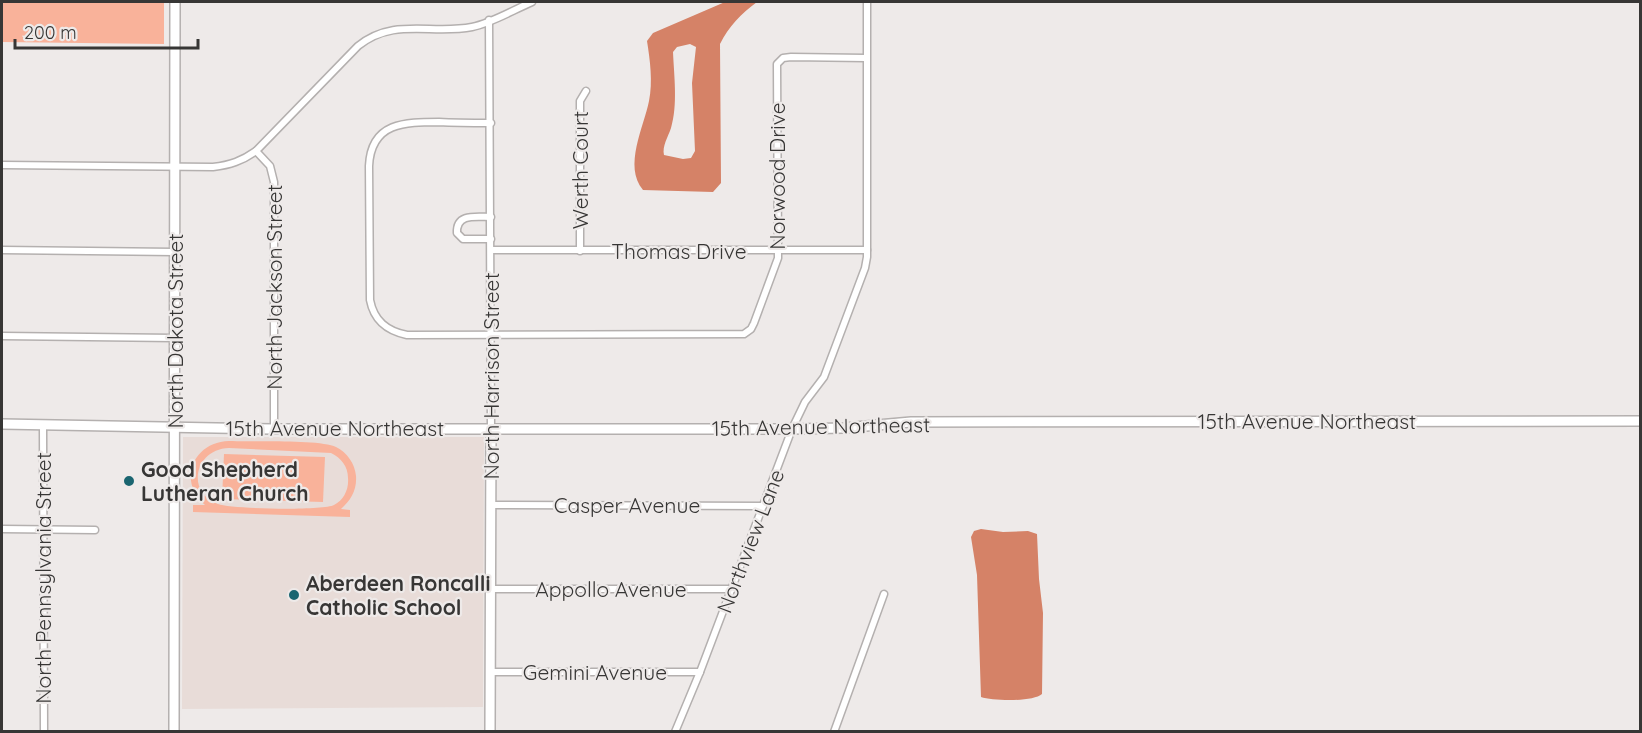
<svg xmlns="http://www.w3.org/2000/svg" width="1642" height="733" font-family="Quicksand,sans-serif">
<rect width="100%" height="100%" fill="#eeeae9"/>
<polygon fill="#e8dcd8" points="183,437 484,437 483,707 182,709"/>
<g fill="#f9b29a" fill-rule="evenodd">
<polygon points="2,2 164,2 164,44 2,42"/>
<path d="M229,441C250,442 320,439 336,447C347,452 355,464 356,476C357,490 351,500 341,509L350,510V517L193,512V505H205C177,481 193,442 229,441ZM229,448L331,453C341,458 348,466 348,478C349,489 344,500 334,505C322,511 231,509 218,504C185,492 195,449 229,448Z"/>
<polygon points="224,454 325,457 323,502 222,499"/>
</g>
<g fill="#d58267" fill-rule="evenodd">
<path d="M725,2H757C741,14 729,26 720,44L721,183L713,192L643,190C623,166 644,127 649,101C653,82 650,60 647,41L653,33ZM690,44L696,47L692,83L695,151L691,158L683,159L664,155C662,146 668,137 671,128C678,105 674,76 673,52L677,47Z"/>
<path d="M981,529L1003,532L1028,531L1037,534L1039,579L1043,613L1042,694C1033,702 993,701 981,697L977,575L971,537L974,531Z"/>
</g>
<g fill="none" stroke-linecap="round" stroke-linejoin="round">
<g stroke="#b4b0af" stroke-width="9">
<g id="street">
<polyline points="489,20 491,428"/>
<path d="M491,123C474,123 456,123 439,122C405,122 371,122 369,166L370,300C374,321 387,331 407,335L744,334L751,329L754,323L778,258L777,64L783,58L791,57L866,58"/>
<polyline points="256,151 270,166 274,182 274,429"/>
<path d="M2,165L213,167C230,165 242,161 256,151L358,46C394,17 431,35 472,27C492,23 513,10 532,2"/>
<path d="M491,217C476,217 456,213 457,233L463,239H491"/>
<polyline points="2,250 175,252"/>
<polyline points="491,250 867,250"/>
<polyline points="580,251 580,101 586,91"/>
<polyline points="2,336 175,338"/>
<polyline points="43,425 44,732"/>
<polyline points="490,505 763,506"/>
<polyline points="2,529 95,530"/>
<polyline points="490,589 732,589"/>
<polyline points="490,672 700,672"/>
<polyline points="675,732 700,672 792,429 805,402 824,377 865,268 867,257 867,2"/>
<polyline points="834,732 884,594"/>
</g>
</g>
<g stroke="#b4b0af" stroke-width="12">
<g id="secondary">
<polyline points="2,424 274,429 792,429 844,428 911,422 1640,421"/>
<polyline points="174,732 175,2"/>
<polyline points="490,732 491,428"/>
</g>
</g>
<use href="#street" stroke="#fff" stroke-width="6"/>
<use href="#secondary" stroke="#fff" stroke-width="9"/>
</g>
<g fill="#1a6570" stroke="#eeeae9" stroke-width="2">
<circle cx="129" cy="481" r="6"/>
<circle cx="294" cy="595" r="6"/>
</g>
<g text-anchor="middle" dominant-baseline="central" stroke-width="4.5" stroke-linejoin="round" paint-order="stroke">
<g font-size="21" fill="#373635" stroke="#eeeae9">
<text transform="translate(580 170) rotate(-90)">Werth Court</text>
<text transform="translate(777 176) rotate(-90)">Norwood Drive</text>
<text x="679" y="251">Thomas Drive</text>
<text transform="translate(274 287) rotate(-90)">North Jackson Street</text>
<text transform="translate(175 331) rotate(-90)">North Dakota Street</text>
<text transform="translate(491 376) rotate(-90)">North Harrison Street</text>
<text x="1307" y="421">15th Avenue Northeast</text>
<text transform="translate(821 426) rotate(-1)">15th Avenue Northeast</text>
<text x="335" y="428">15th Avenue Northeast</text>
<text x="627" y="505">Casper Avenue</text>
<text transform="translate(750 541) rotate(-69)">Northview Lane</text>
<text transform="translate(43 578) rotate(-90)">North Pennsylvania Street</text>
<text x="611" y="589">Appollo Avenue</text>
<text x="595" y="672">Gemini Avenue</text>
</g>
<g font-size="21" font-weight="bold" fill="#373635" stroke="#eeeae9" text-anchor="start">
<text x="141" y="469">Good Shepherd<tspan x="141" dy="24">Lutheran Church</tspan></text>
<text x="306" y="583">Aberdeen Roncalli<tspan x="306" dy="24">Catholic School</tspan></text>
</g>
</g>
<rect width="1642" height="733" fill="none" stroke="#373635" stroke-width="6"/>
<path d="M15 39v9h183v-9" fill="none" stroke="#373635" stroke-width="3"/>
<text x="24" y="39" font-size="18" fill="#373635" stroke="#eeeae9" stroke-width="4.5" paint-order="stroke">200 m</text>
</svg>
